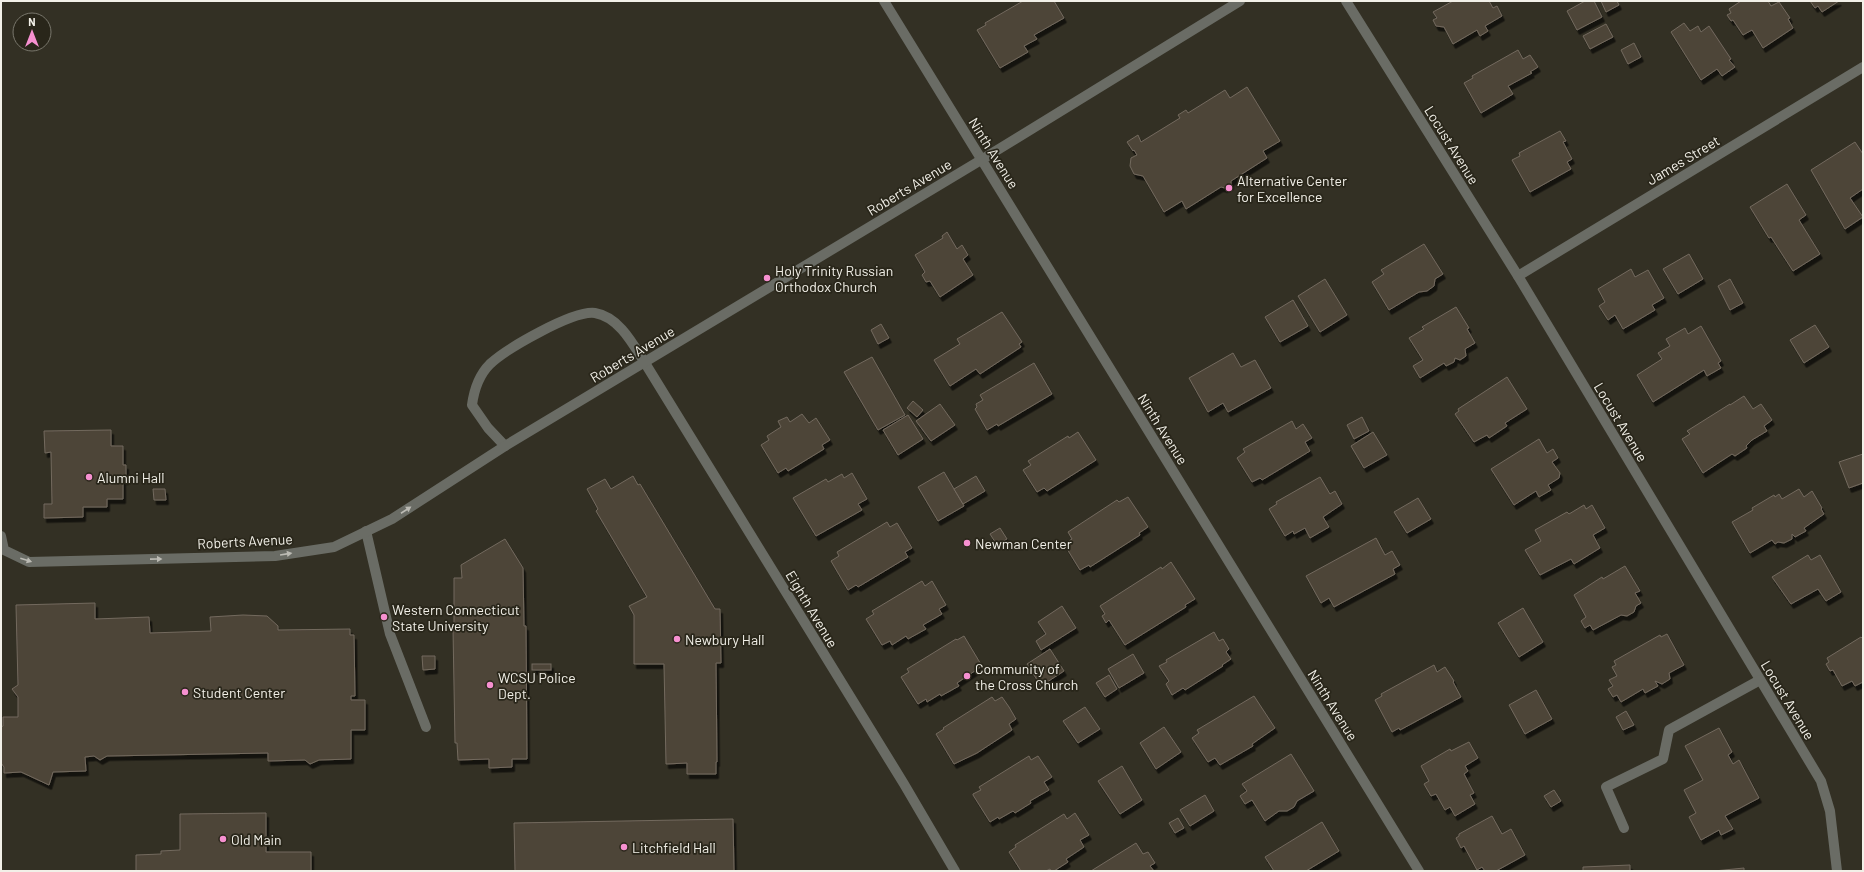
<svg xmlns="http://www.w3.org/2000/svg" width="1864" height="872" font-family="Barlow,sans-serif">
<defs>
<filter id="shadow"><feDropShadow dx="2.5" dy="4.5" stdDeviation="0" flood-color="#0009"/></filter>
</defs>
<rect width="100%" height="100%" fill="#333024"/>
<g fill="#4d4439" stroke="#736a5e" filter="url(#shadow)">
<polygon points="1023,1 1054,1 1064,18 1034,35 1037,39 1024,46 1028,52 1000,68 977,30 986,25 985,23"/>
<polygon points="1453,1 1489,1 1493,8 1497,6 1502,16 1485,26 1488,31 1480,36 1477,30 1453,44 1444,27 1436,26 1433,20 1437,18 1433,12"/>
<polygon points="1585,1 1594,1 1602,17 1577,30 1567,11"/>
<polygon points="1601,1 1617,1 1619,5 1606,12"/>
<polygon points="1741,1 1768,1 1771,6 1779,2 1790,18 1788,19 1793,28 1763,48 1752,30 1743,35 1733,20 1731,21 1727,15 1731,13 1729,9"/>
<polygon points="1810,1 1839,1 1822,12 1818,6 1815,8"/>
<polygon points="1684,23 1690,31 1698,26 1701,32 1709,26 1731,59 1729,60 1735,67 1722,76 1717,69 1701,80 1671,32"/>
<polygon points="1606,24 1613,37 1590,49 1583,36"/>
<polygon points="1634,43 1641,57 1628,64 1621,50"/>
<polygon points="1518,50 1523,59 1530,55 1538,67 1530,72 1532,73 1508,86 1513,94 1481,113 1464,83 1473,78 1472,76"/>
<polygon points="1247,87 1280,141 1263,151 1267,158 1231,181 1231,185 1225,188 1221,187 1186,209 1182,201 1164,212 1143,176 1134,174 1130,166 1131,158 1137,155 1134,150 1133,151 1127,142 1138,135 1141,142 1180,118 1178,115 1186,110 1188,113 1225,90 1230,98"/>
<polygon points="1560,131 1566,141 1563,142 1572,159 1567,162 1571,169 1530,192 1512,160 1520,156 1519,153"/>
<polygon points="1855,142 1863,154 1863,189 1850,198 1863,217 1845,229 1811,170"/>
<polygon points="1787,184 1806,215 1799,220 1820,254 1793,271 1771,237 1769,238 1750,207"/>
<polygon points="947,232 957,249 962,245 968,255 963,259 973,275 940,297 930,281 926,282 922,275 925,272 915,255 943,238 942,236"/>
<polygon points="1424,244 1443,274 1435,279 1434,286 1427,291 1419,292 1389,310 1372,282 1384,274 1381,270"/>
<polygon points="1689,254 1703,279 1678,294 1663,269"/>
<polygon points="1631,269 1635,277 1648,270 1664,298 1652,305 1655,310 1623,329 1615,315 1608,320 1599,306 1605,302 1598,289"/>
<polygon points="1325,279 1347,315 1320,332 1298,296"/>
<polygon points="1730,279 1743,303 1730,310 1718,286"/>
<polygon points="1293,300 1308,326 1280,342 1265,317"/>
<polygon points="1456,307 1469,328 1467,329 1475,343 1465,349 1466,356 1460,360 1455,358 1454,362 1446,366 1444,363 1420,378 1413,366 1423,360 1409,338 1424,329 1422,327"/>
<polygon points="1002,312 1022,342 1019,344 1021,347 980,374 976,369 950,386 934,360 960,344 957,339"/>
<polygon points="881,324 889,338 878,344 871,330"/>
<polygon points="1815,325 1829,347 1804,363 1790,340"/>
<polygon points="1701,326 1721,361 1718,363 1721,368 1707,376 1704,370 1653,402 1637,375 1662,359 1658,353 1670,346 1666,339 1685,328 1688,334"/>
<polygon points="1233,353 1241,367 1255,360 1271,388 1228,412 1223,403 1208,412 1189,378"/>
<polygon points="872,357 905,415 878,430 844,372"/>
<polygon points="1034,363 1052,394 998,426 997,424 987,430 975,409 977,407 976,404 983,400 980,395"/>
<polygon points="1507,377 1527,409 1505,423 1507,426 1489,438 1487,435 1474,442 1455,414 1459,411 1458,409"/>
<polygon points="1744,396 1753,409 1761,404 1772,420 1764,426 1767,431 1752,440 1746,446 1747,448 1735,456 1732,454 1703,473 1682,439 1690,434 1687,431 1730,404 1730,405"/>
<polygon points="913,401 923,410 917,417 907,408"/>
<polygon points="940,404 955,425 931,441 916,421"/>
<polygon points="802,414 809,423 816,418 830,440 822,445 824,449 788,471 786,468 778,473 761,445 769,440 767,436 781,427 778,421 787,417 790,422"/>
<polygon points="908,415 923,439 898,455 883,430"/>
<polygon points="1362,417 1369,431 1354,439 1347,425"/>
<polygon points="1292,421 1296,429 1303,424 1312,438 1305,442 1310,451 1262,480 1260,478 1252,482 1237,458 1245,452 1243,449"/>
<polygon points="111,430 111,446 123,446 123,465 126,465 126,480 123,480 123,499 107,499 107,507 83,507 83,517 44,518 44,504 52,504 51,452 45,453 44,431"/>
<polygon points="1078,432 1096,460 1047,491 1044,488 1037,492 1023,470 1031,465 1028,461 1068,436 1069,438"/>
<polygon points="1373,432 1387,455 1364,468 1351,446"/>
<polygon points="1539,439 1547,453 1553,449 1558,458 1552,462 1560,473 1559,478 1548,485 1551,490 1539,497 1536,491 1514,505 1491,469"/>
<polygon points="1863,454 1863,483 1849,488 1839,462"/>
<polygon points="944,472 964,506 938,521 918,487"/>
<polygon points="852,473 867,499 858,504 862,510 816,536 793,498 826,479 828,482 842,474 844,478"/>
<polygon points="633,476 638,485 640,484 715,609 720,609 721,663 716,663 717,762 716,762 716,774 687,774 687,763 666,764 664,664 634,664 634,615 629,606 647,597 596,511 598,509 587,489 605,479 611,489"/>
<polygon points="976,476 985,491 963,504 954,489"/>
<polygon points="1320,477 1330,494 1335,491 1342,504 1323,517 1329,527 1310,538 1305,528 1294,534 1293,531 1285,536 1269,509 1277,504 1276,502"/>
<polygon points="153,489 165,489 166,500 154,500"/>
<polygon points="1799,489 1804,497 1812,491 1822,508 1821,509 1824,514 1804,528 1806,531 1795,537 1792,534 1792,539 1784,543 1778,542 1775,544 1772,540 1750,553 1732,522 1753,510 1752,508 1774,495 1775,497 1779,494 1782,499"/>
<polygon points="1128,497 1148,527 1139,533 1140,535 1090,567 1089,565 1080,570 1064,544 1072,539 1068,532 1117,500 1119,502"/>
<polygon points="1418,498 1431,519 1407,533 1394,512"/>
<polygon points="1584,505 1586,509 1592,505 1605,528 1593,535 1600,548 1574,564 1571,559 1540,575 1525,550 1541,541 1535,530 1567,512 1569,514"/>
<polygon points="887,522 890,527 897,523 912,548 905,552 908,557 858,587 856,585 848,590 831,561 839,556 837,552"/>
<polygon points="1000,528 1007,539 997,545 990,534"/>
<polygon points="1376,538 1385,555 1392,551 1400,565 1393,569 1395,574 1334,607 1329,598 1321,603 1306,576"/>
<polygon points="505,539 523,568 524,626 526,626 527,759 512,759 512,767 489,768 489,759 458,760 457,743 455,743 453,629 454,629 454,578 462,578 461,565"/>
<polygon points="1808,555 1811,560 1820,555 1841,592 1826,601 1818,589 1791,604 1772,577"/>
<polygon points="1171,562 1195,599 1185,605 1186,607 1125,645 1109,620 1106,623 1102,616 1105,614 1100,606 1161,567 1162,569"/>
<polygon points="1625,566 1640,591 1635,593 1641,603 1636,606 1634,612 1627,616 1621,615 1593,630 1590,625 1585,628 1581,621 1586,617 1574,595 1602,577 1603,579"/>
<polygon points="922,581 925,586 932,581 946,605 939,609 942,614 923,625 926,629 908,639 906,636 892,645 890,641 882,645 866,619 874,614 872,611"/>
<polygon points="95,603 95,619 149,617 150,633 211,631 210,617 243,615 267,616 278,626 278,630 350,629 350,635 354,635 355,696 351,696 351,700 365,700 365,730 351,730 351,759 319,760 310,764 305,760 268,761 268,753 107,756 100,760 94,756 85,757 86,771 53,772 49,785 21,772 4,773 4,767 1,763 1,727 3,726 3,717 18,717 18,697 12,689 18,685 16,605"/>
<polygon points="1062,606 1076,628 1041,650 1036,641 1046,634 1038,622"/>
<polygon points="1523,608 1543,642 1519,657 1498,623"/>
<polygon points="1214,632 1219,641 1223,639 1229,649 1226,652 1231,659 1222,665 1223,666 1185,690 1183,688 1172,695 1166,684 1169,681 1159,666 1167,662 1166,660"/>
<polygon points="1667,634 1684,665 1669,673 1670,679 1662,684 1655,681 1658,686 1645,693 1643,689 1621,702 1617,695 1613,697 1608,689 1613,686 1609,680 1617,676 1612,667 1616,665 1614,661 1660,635 1661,637"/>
<polygon points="964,636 982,666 957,683 959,686 941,696 940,694 927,702 926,699 918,704 901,677 909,672 907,669 956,639 957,640"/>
<polygon points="1861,637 1863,639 1863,682 1855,686 1852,681 1842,686 1833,670 1830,671 1826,664 1829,662 1827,658"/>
<polygon points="1050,649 1064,671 1041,686 1027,664"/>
<polygon points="1133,654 1144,673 1119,688 1108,669"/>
<polygon points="422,656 435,656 435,669 423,670"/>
<rect x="532" y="664" width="19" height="6"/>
<polygon points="1434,665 1437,672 1445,667 1454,681 1453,682 1461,697 1400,730 1399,728 1392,732 1375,700 1382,696 1381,694"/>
<polygon points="1109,675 1117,689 1105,697 1096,683"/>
<polygon points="1536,690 1552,719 1525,734 1509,705"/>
<polygon points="1254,696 1275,728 1252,744 1253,746 1220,765 1215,758 1208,762 1192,738 1199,733 1197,730"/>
<polygon points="992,697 995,701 1002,697 1009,707 1016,719 1009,724 1012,730 977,753 954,764 936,734 944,729 943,728"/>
<polygon points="1085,707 1100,729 1078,743 1063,721"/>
<polygon points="1626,711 1634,725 1623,730 1616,717"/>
<polygon points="1164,727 1181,752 1156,769 1140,743"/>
<polygon points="1719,728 1732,752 1728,755 1733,764 1739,760 1759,798 1725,816 1733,829 1721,835 1719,830 1701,840 1689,817 1696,813 1684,790 1703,780 1685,746"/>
<polygon points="1469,742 1478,758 1465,766 1468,771 1464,774 1474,793 1470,795 1475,804 1455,816 1450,807 1445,810 1436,794 1431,796 1424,784 1429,781 1421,766 1450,749 1451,751"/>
<polygon points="1291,754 1314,791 1297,801 1294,807 1287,811 1279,811 1265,821 1252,800 1245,804 1240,796 1247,791 1242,784"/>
<polygon points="1029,756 1031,760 1038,756 1052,777 1044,782 1049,790 1030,801 1031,803 1015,813 1013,811 999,819 998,817 990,822 973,795 973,794 981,790 979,787"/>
<polygon points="1122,766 1142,800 1120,814 1098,781"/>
<polygon points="1554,790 1561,801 1551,807 1544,796"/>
<polygon points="1205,795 1214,811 1190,826 1180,810"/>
<polygon points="266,813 266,852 311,852 311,871 136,871 136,855 161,854 161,851 180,850 180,814"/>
<polygon points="1075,813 1089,835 1080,840 1084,847 1066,859 1068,862 1054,871 1051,871 1050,869 1046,871 1021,871 1009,852 1016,847 1015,845 1064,814 1067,819"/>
<polygon points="1492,816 1502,834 1511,829 1525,855 1496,871 1485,871 1482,867 1477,870 1464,846 1461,848 1456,838 1459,836 1459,834"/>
<polygon points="1178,818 1184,828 1175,833 1169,823"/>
<polygon points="733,819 734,871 515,871 514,823"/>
<polygon points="1322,822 1339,851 1306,871 1274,871 1265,857"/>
<polygon points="1136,843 1143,854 1148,852 1155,863 1150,866 1154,871 1091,871"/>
<polygon points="1630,865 1630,871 1583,871 1583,867"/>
<polygon points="1744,868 1744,871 1714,871"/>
</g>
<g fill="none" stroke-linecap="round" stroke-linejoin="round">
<g stroke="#6a6c65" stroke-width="10">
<polyline points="884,1 1419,871"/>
<polyline points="1346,1 1518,276 1821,781 1830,811 1837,871"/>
<polyline points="1518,276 1863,67"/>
<path d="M505,446L488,428L472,405C474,390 478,376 490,364C506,349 573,310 595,313C619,317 633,344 645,363L904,784L955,871"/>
<polyline points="366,531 390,634 426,727"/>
<polyline points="1,536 4,550 29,562 275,556 334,547 392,519 505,446 981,160 1240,1"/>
<polyline points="1624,828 1606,787 1663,759 1669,730 1760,680"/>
</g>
</g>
<defs><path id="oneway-solid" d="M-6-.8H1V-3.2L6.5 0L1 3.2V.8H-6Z"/></defs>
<g fill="#bcbbb4">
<use href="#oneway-solid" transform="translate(406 510) rotate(-33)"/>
<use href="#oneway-solid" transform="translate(286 554) rotate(-9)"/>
<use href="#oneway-solid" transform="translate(156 559) rotate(-1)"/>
<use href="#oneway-solid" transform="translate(26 560) rotate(18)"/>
</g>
<g fill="#f690d0" stroke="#29261a" stroke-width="1.5">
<circle cx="1229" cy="188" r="4"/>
<circle cx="767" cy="278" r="4"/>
<circle cx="89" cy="477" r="4"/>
<circle cx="967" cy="543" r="4"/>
<circle cx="384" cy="617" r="4"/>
<circle cx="677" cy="639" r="4"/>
<circle cx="967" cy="676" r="4"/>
<circle cx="490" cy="685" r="4"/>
<circle cx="185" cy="692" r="4"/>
<circle cx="223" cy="839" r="4"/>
<circle cx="624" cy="847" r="4"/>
</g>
<g text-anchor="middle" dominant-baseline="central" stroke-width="3.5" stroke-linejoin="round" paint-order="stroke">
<g font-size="14" fill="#f2f0e8" stroke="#29261a">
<text transform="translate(1452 145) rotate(58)">Locust Avenue</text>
<text transform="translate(994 153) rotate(58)">Ninth Avenue</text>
<text transform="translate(1683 160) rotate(-31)">James Street</text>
<text transform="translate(909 187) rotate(-31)">Roberts Avenue</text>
<text transform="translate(632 354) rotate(-31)">Roberts Avenue</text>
<text transform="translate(1621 422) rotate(59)">Locust Avenue</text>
<text transform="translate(1163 429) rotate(58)">Ninth Avenue</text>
<text transform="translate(245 541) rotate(-3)">Roberts Avenue</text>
<text transform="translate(812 609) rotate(59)">Eighth Avenue</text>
<text transform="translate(1788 700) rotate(59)">Locust Avenue</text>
<text transform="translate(1333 705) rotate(58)">Ninth Avenue</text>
</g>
<g font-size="14" fill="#f2f0e8" stroke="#29261a" text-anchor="start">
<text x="1237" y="180">Alternative Center<tspan x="1237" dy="16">for Excellence</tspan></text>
<text x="775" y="270">Holy Trinity Russian<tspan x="775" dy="16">Orthodox Church</tspan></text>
<text x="97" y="477">Alumni Hall</text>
<text x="975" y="543">Newman Center</text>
<text x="392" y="609">Western Connecticut<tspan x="392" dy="16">State University</tspan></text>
<text x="685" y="639">Newbury Hall</text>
<text x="975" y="668">Community of<tspan x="975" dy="16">the Cross Church</tspan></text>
<text x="498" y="677">WCSU Police<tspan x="498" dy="16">Dept.</tspan></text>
<text x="193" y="692">Student Center</text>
<text x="231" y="839">Old Main</text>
<text x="632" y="847">Litchfield Hall</text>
</g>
</g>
<rect width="1864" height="872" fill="none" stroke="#f2f0e8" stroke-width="4"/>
<g transform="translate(32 32)"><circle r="19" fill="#29261a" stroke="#79776c"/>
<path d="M0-3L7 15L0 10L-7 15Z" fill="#f690d0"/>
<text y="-6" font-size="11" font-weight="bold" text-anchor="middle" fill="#f2f0e8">N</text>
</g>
</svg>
